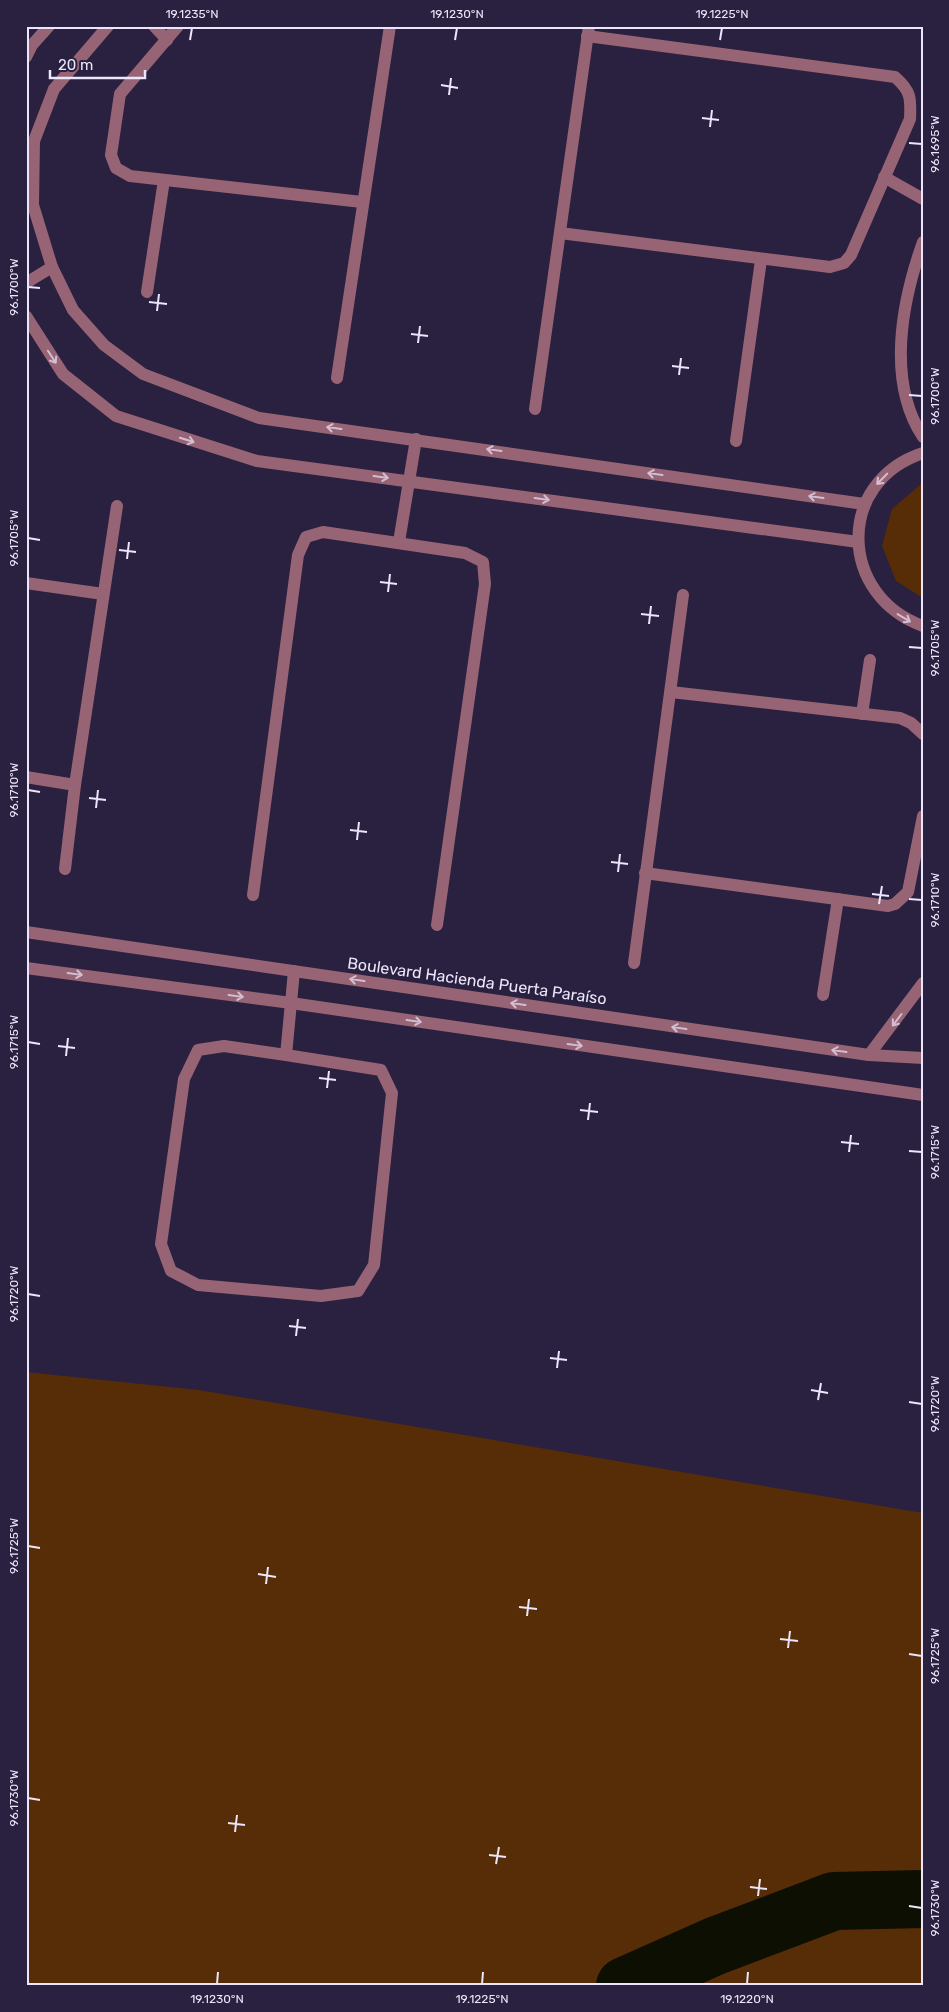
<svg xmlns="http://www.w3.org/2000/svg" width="949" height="2012" font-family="Rubik,sans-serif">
<rect width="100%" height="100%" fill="#2a203f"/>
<g fill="#562d07">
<polygon points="921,484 923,484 923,598 896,581 882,546 892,509"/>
<polygon points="26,1372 199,1390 923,1513 923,1986 26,1986"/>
</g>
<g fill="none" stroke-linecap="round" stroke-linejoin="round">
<polyline stroke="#0c0f02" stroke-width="58" points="625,1986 715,1946 834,1901 923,1899"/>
<g stroke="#976475" stroke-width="12">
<polyline points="108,26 54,89 34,141 33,205 52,267 73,310 104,345 143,374 259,418 864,504"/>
<polyline points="154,26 167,40"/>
<polyline points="178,26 120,94 111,155 116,168 130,176 362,202"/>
<polyline points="26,57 32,45 49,26"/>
<polyline points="884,177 923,199"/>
<path d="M560,233L830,267L844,263L851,255L910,119C911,98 911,91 895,77L587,36"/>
<path d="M923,242C902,301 886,381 923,437"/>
<polyline points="26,283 52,267"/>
<polyline points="147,292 164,180"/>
<polyline points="26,316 63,374 116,416 257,461 858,542"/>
<polyline points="337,378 390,26"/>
<polyline points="535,409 589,26"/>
<polyline points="736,441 761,260"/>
<path d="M923,453C835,482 839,596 923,626"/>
<polyline points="399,542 416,439"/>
<polyline points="26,583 103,594"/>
<polyline points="671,692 900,718 911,723 923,734"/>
<polyline points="862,714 870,660"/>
<polyline points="26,777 75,785 65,869"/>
<polyline points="75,785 117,506"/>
<polyline points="645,873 888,906 895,904 908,892 923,816"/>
<polyline points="253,895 298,555 306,537 323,532 465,553 483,562 485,584 437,925"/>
<polyline points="26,932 869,1055 923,1058"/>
<polyline points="634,963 683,595"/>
<polyline points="26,968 291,1003 923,1095"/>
<polyline points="823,995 838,899"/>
<polyline points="286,1055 381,1070 392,1093 374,1265 358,1291 321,1296 198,1285 171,1271 161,1244 184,1079 198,1050 224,1046 286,1055 294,971"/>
<polyline points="869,1055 923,983"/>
</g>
</g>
<defs><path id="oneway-shaft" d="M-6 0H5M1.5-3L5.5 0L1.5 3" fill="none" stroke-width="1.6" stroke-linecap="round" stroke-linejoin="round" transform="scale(1.25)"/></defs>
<g stroke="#d2bfd3">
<use href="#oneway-shaft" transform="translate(52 357) rotate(57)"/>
<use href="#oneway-shaft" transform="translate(334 428) rotate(-172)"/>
<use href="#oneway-shaft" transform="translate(187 440) rotate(17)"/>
<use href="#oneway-shaft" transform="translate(494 450) rotate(-172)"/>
<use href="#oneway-shaft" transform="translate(655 474) rotate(-172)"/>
<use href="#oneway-shaft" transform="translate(381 477) rotate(8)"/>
<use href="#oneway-shaft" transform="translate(882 479) rotate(134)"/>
<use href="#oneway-shaft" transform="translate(816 497) rotate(-172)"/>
<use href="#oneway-shaft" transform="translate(542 499) rotate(8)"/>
<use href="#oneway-shaft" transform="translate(904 618) rotate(31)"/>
<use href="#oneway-shaft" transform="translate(75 974) rotate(8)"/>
<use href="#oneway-shaft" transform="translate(357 980) rotate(-172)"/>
<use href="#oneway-shaft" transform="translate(236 996) rotate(8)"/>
<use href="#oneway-shaft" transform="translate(518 1004) rotate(-172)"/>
<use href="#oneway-shaft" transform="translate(897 1020) rotate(127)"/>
<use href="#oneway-shaft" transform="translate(414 1021) rotate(8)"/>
<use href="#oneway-shaft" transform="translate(679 1028) rotate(-172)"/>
<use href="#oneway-shaft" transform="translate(575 1045) rotate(8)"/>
<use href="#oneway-shaft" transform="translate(839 1051) rotate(-172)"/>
</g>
<path fill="none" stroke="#ebe6fb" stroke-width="2" d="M190,40L192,28M455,40L457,28M720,40L722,28M441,85L458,88M449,95L451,78M702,118L719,120M710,127L712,110M909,143L922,144M28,287L40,288M149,302L167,304M157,311L159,294M411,334L428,336M418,343L420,326M672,366L689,368M679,375L681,358M909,395L922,396M28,538L40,540M119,550L136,552M127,559L129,542M380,582L397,584M388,592L390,574M641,614L659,616M649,624L651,606M909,647L922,648M28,790L40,792M89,798L106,800M96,808L98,790M350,830L367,832M357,840L359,822M611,862L628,864M618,872L620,854M872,894L889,896M909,899L922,900M879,904L882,886M28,1042L40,1044M58,1046L75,1048M66,1056L68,1038M319,1078L336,1080M327,1088L329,1071M580,1110L598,1112M588,1120L590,1103M841,1142L859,1144M909,1151L922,1152M849,1152L851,1135M28,1294L40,1296M289,1326L306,1328M296,1336L298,1319M550,1358L567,1360M557,1368L559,1351M811,1390L828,1393M818,1400L821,1383M909,1402L922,1404M28,1546L40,1548M258,1574L276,1577M266,1584L268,1567M519,1607L537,1609M527,1616L529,1599M780,1639L798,1641M788,1648L790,1631M909,1654L922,1656M28,1798L40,1800M228,1823L245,1825M235,1832L237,1815M489,1855L506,1857M496,1864L499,1847M750,1887L767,1889M758,1896L760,1879M909,1906L922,1908M217,1984L218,1972M482,1984L483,1972M747,1984L748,1972"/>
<g text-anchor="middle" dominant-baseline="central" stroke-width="4" stroke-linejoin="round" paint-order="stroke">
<g font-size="16" fill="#ebe6fb" stroke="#2a203f">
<text transform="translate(477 981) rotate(8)">Boulevard Hacienda Puerta Paraíso</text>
</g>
</g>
<rect width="949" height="2012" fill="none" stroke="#2a203f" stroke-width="55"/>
<path d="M50 70v8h95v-8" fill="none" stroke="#ebe6fb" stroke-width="2.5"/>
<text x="58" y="70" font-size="15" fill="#ebe6fb" stroke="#2a203f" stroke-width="4" paint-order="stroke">20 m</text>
<rect x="28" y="28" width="894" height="1956" fill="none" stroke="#ebe6fb" stroke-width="2"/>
<g font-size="12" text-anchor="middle" fill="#ebe6fb">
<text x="192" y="18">19.1235°N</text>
<text x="457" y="18">19.1230°N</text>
<text x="722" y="18">19.1225°N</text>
<text transform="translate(935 144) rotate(-90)" y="4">96.1695°W</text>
<text transform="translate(14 287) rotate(-90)" y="4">96.1700°W</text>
<text transform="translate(935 396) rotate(-90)" y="4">96.1700°W</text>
<text transform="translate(14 538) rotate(-90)" y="4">96.1705°W</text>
<text transform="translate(935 648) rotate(-90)" y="4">96.1705°W</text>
<text transform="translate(14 790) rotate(-90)" y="4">96.1710°W</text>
<text transform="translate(935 900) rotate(-90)" y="4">96.1710°W</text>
<text transform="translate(14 1042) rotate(-90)" y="4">96.1715°W</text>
<text transform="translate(935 1152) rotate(-90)" y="4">96.1715°W</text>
<text transform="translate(14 1294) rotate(-90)" y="4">96.1720°W</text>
<text transform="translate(935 1404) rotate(-90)" y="4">96.1720°W</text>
<text transform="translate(14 1546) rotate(-90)" y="4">96.1725°W</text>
<text transform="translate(935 1656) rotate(-90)" y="4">96.1725°W</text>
<text transform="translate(14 1798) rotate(-90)" y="4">96.1730°W</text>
<text transform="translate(935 1908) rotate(-90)" y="4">96.1730°W</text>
<text x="217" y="2003">19.1230°N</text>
<text x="482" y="2003">19.1225°N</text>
<text x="747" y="2003">19.1220°N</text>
</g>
</svg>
